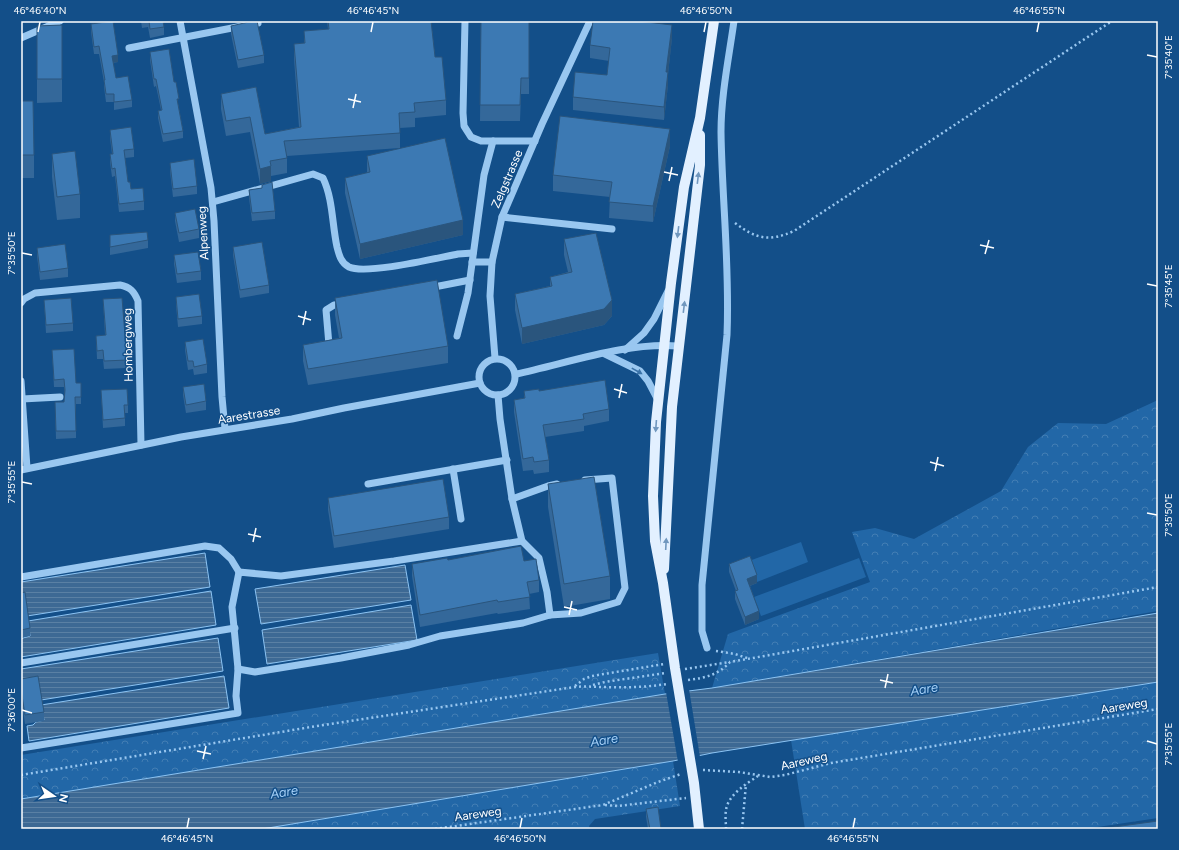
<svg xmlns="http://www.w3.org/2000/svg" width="1179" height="850" font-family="Figtree,sans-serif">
<defs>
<pattern id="forest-crowns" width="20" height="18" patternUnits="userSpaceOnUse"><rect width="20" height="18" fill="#2267a7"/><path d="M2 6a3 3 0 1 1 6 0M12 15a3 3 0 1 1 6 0" fill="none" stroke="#437eb4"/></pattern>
<pattern id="water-rules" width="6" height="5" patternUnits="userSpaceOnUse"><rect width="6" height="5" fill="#3d6994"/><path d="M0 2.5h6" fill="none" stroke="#5a80a4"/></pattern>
</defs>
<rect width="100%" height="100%" fill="#134f89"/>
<g fill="url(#forest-crowns)">
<polygon points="1158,400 1158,611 712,688 728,634 870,582 852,532 875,528 914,539 1001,491 1028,447 1058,423 1106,424"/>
<polygon points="658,653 665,694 21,799 21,755"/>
<polygon points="1158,682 1158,818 1084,829 805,829 791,740"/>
<polygon points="673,761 680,806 595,819 589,826 590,829 262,829"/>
</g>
<g fill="#2267a7">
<polygon points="801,542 808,562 757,582 749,561"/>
<polygon points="859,558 866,577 761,616 754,597"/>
</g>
<g fill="url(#water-rules)" stroke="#8bc3f3">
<polygon points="205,553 210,587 27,616 21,601 21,582"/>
<polygon points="405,565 411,600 261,624 255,589"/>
<polygon points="211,591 216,625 21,657 21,640 23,638 30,636 28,621"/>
<polygon points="411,605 417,640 267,664 262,630"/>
<polygon points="1158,613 1158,682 712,753 673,761 262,829 21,829 21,799 665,694 712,688"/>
<polygon points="218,638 223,671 41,700 21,684 21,669"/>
<polygon points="224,676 229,708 29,741 27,726 33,725 36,722 44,720 41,705"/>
</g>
<polygon fill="#134f89" points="689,689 700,757 678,762 666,692"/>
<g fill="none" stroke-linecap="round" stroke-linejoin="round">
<g stroke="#99c7f0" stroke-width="2.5" stroke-dasharray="2 3" stroke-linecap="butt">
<path d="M735,223C756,239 769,242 794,231L1112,21"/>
<polyline points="716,651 735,654 750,659"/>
<polyline points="685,669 730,662"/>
<path d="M688,680C705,678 718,675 730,662L1158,587"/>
<polyline points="593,685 605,682 665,673"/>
<polyline points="575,686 584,679 592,676 664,664"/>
<polyline points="703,770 739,772 770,777 785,775 831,763 1158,709"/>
<path d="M21,775L317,726L575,687C585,686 595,687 605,687C626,688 647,687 667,684"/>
<polyline points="605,805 618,806 686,798"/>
<polyline points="435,829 603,805 658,782 681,774"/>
<path d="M726,829C726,823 725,816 726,810C728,795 746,784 758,776"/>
<polyline points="742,829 746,784"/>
</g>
<g stroke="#99c7f0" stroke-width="7">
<polyline points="180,21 211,188 214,221 222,397 225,429"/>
<polyline points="465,21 463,113 464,126 471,137 481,141 535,141"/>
<polyline points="21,38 60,21"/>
<polyline points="129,48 258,23"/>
<path d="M213,202L313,174L323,178C333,199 332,224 337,247C339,255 341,263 349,267C366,275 437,258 458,254L473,253"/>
<polyline points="502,217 612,229"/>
<polyline points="472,262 492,262"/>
<polyline points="429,288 470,280"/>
<path d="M21,303L24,299L35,293L120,285C130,287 134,291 138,301L141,445"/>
<polyline points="457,336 468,293 484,175 493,141"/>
<polyline points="329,345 326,310 334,305 344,304"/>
<polyline points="625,350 644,333 654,319 668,291"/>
<polyline points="605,354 640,371 648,381 658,400"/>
<polyline points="495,358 490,296 492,262 502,217 542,124 590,21"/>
<circle cx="497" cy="377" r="18"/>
<path d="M516,374C568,363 626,342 678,346"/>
<polyline points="21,381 27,468"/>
<polyline points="498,395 500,419 512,499 522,541 539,558 547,592 550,615"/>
<polyline points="22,399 60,397"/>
<polyline points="453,469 461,519"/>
<polyline points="21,470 181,437 292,419 344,408 480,383"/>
<polyline points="368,484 507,460"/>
<polyline points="512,499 548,486 557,484"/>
<polyline points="522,541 394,561 281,576 239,572 232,607 238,669 255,672 341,658 409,645 440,636 523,623 550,615 581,613 618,602 625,588 612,478 585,480"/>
<polyline points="21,577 205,546 219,548 231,559 239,572"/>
<path d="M707,648L702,631V585L727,335C730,267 722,200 721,132C721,95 729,57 734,21"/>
<polyline points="21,663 235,628"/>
<polyline points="21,748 238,713 236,696 238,669"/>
</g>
<g stroke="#e2f0ff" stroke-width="10">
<polyline points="664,569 672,407 700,165 700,135"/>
<polyline points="699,829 694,783 675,668 663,583 655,541 653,496 656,422 671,283 684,187 700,118 714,21"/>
</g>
</g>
<g fill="#34689a">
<polygon points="141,21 163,21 164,27 164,35 150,38 148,27 142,28"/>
<polygon points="327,21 431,21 435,57 446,100 446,115 415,118 415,127 400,128 400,148 287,156 287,173 271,176 271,181 260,184 250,132 226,136 221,109 221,94 256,87 265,134 299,127 294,59 294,44 304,43 304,31 328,29"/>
<polygon points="481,21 529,21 529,94 521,94 520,121 480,121"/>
<polygon points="91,24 118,62 113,63 116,78 132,100 132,107 114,110 114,102 106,102 104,87 104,82 99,54 94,54 91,32"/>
<polygon points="62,25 62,102 37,103 37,26"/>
<polygon points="231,26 264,55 264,63 238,68 231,34"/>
<polygon points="672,38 668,74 668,85 664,120 573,110 573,97 607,75 609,61 590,58 590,45"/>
<polygon points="150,52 174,82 183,131 183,138 163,142 158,118 158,111 161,110 156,86 154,87 150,60"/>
<polygon points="21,101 34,155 34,178 21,178"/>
<polygon points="110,130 134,149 134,157 125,158 128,182 131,189 144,201 144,210 119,212 115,176 112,177 110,162 110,154 112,154 110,138"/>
<polygon points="670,146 653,222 609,218 610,197 553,191 553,175"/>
<polygon points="52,154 80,194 80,218 57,220 52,177"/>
<polygon points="367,156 463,235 360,259 345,193 345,178 367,173"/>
<polygon points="170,163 197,186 197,194 173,197 170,171"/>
<polygon points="262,185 275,211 275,219 252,221 249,198 249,190 262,188"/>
<polygon points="175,213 199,229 199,238 179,242 175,221"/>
<polygon points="110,235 148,240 148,248 110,255"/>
<polygon points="564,239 612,316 604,325 522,344 515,310 515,294 550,286 550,277 568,272 564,255"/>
<polygon points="233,247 269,285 269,293 240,298 233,255"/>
<polygon points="37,248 68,268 68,277 40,280 37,256"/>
<polygon points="174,255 201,271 201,280 177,283 174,264"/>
<polygon points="176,297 202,316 202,324 178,327 176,305"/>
<polygon points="335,298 448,346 448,363 308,385 303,361 303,345 339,338 335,315"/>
<polygon points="103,299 127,360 127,368 104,369 103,359 97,359 96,336 105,335"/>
<polygon points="44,300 73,323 73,331 46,333"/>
<polygon points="185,342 207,364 207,373 194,375 193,369 188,370 185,350"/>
<polygon points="52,350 76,383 81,383 81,404 76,404 76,438 56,439 55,402 64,402 65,394 64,387 54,387"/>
<polygon points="183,387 206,401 206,410 186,413 183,395"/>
<polygon points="101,390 128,405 128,413 125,413 125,426 103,428"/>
<polygon points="524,391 539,391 609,409 609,421 584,426 584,431 545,437 549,460 549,472 534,474 533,470 523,471 514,412 514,400 524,398"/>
<polygon points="548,484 610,576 610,599 564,607 548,507"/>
<polygon points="328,498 449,517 449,529 334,548 328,510"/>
<polygon points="448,560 524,561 539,580 539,592 529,594 530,609 498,614 497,613 420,627 412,576 412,564"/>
<polygon points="729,564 757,583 750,586 759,619 745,625 735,599 735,591 736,591 729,572"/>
<polygon points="21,593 30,628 30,636 21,638"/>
<polygon points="21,679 44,712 44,721 25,724 21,697"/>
<polygon points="646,809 661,829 648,829 646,817"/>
</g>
<g fill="#2a557d">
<polygon points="672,25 672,38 668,74 668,85 664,120 664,107 666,72"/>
<polygon points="118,55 118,62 112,63 112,56"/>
<polygon points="670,129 670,146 653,222 653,206"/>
<polygon points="271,166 271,181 260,184 260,169"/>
<polygon points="463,220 463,235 360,259 360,244"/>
<polygon points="612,300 612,316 604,325 522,344 522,328"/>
<polygon points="757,575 757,583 747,587 747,579"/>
<polygon points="759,611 759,619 745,625 745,617"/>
</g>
<g fill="#3c79b3" stroke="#2a557d">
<polygon points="113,21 118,55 112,56 116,78 128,76 132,100 114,102 114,94 106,94 104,80 105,80 99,46 94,47 91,24"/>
<polygon points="149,21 163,21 164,27 150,29"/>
<polygon points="253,21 257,21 264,55 238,60 231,26"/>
<polygon points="328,21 431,21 435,57 442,57 446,100 414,103 415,112 399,113 400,133 284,141 287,158 270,161 271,166 260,169 250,117 226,121 221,94 256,87 265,134 301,127 294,44 305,43 304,31 329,29"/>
<polygon points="481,21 529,21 529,78 521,78 520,105 480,105"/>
<polygon points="593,21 638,21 672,25 666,72 668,72 664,107 573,97 575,72 607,75 610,48 590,45"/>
<polygon points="62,25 62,79 37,79 37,26"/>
<polygon points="169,49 174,82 176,82 179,99 177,99 183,131 163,134 158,111 162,110 156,79 154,79 150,52"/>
<polygon points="21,101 33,101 34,155 21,155"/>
<polygon points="560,116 670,129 653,206 609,202 612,182 553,175"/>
<polygon points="131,127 134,149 124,150 128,182 130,182 131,189 143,188 144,201 119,204 115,168 112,169 110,154 113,154 110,130"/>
<polygon points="445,138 463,220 360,244 345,178 370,172 367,156"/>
<polygon points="75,151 80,194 57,197 52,154"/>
<polygon points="194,159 197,186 173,189 170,163"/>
<polygon points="272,182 275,211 252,213 249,190 262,188 262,185"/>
<polygon points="195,209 199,229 179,233 175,213"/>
<polygon points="147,232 148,240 110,247 110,235"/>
<polygon points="596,233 612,300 604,309 522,328 515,294 552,286 550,277 572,272 564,239"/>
<polygon points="262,242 269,285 240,290 233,247"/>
<polygon points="65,244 68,268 40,272 37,248"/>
<polygon points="198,252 201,271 177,274 174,255"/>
<polygon points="437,280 448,346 308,369 303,345 342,338 335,298"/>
<polygon points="199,294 202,316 178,319 176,297"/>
<polygon points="71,298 73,323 46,325 44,300"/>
<polygon points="122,298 127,360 104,361 103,350 97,351 96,336 106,335 103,299"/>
<polygon points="203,339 207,364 194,367 193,361 188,361 185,342"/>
<polygon points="74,349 76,383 81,383 81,397 75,397 76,431 56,431 55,402 64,402 65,390 64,379 54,380 52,350"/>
<polygon points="605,380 609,409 583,414 584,419 543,425 549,460 534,462 533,457 523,459 514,400 525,398 524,391 539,389 539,391"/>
<polygon points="204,384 206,401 186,405 183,387"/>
<polygon points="127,389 128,405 124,405 125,418 103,420 101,390"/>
<polygon points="594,477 610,576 564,584 548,484"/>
<polygon points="443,479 449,517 334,536 328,498"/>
<polygon points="521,546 524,561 536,559 539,580 527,582 530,597 498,602 497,600 420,615 412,564 447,558 448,560"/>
<polygon points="750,556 757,575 747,579 759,611 745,617 735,591 738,590 729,564"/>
<polygon points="25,592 30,628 21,630 21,593"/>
<polygon points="38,676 44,712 25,715 21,689 21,679"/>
<polygon points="658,807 661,829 650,829 646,809"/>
<polygon points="1158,821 1158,829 1099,829"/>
</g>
<defs><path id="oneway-solid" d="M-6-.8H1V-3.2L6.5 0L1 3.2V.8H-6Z"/></defs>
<g fill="#7097be">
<use href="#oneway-solid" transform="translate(698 178) rotate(-83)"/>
<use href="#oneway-solid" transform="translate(678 232) rotate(97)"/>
<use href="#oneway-solid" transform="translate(684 307) rotate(-83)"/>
<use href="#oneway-solid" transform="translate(656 426) rotate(94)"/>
<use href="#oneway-solid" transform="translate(666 544) rotate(-87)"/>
</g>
<use fill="#3b73a8" href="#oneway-solid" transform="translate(637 371) rotate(29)"/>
<path fill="none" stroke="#fff" stroke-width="1.5" d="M38,32L40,22M371,32L373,22M704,32L706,22M1037,32L1039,22M1147,55L1157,57M348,99L361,102M353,108L356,94M664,172L678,175M669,181L672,167M980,245L994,248M22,253L32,255M985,254L989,240M1147,284L1157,286M298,316L311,320M303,325L306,311M614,389L627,393M619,398L622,384M930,462L944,466M935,471L938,457M22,482L32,484M1147,513L1157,515M248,534L261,537M253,542L256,528M564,607L577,610M569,615L572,601M880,680L893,683M885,688L888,674M22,710L32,713M1147,741L1157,744M197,751L211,754M203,759L206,746M187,828L189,818M520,828L522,818M853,828L855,818"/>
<g text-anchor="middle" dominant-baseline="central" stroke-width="3" stroke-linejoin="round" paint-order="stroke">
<g font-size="12" fill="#fff" stroke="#134f89">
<text transform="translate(507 179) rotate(-67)">Zelgstrasse</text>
<text transform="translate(203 233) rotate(-93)">Alpenweg</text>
<text transform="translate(128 345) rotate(-91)">Hombergweg</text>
<text transform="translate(249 415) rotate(-9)">Aarestrasse</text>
<text transform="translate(1124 706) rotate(-9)">Aareweg</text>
<text transform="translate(804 761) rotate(-13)">Aareweg</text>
<text transform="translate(478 814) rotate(-8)">Aareweg</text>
</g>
<g font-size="13" font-style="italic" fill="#a5d0f7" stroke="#134f89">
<text transform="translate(924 689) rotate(-9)">Aare</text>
<text transform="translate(604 740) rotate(-9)">Aare</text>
<text transform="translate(284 792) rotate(-9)">Aare</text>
</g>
</g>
<rect width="1179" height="850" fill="none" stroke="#134f89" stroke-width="44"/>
<g transform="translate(54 796) rotate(103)" stroke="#134f89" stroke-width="3" paint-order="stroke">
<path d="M0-3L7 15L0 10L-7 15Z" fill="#ffffff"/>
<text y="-6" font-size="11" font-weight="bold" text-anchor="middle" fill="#ffffff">N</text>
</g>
<rect x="22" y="22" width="1135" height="806" fill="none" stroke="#fff" stroke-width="1.5"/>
<g font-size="10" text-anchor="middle" fill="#fff">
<text x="40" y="14">46°46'40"N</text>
<text x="373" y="14">46°46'45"N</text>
<text x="706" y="14">46°46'50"N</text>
<text x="1039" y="14">46°46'55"N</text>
<text transform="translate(1168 57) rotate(-90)" y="4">7°35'40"E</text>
<text transform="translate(11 253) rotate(-90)" y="4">7°35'50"E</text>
<text transform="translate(1168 286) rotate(-90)" y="4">7°35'45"E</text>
<text transform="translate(11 482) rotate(-90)" y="4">7°35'55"E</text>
<text transform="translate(1168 515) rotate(-90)" y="4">7°35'50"E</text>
<text transform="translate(11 710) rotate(-90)" y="4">7°36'00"E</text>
<text transform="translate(1168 744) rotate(-90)" y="4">7°35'55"E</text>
<text x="187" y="842">46°46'45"N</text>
<text x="520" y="842">46°46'50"N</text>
<text x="853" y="842">46°46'55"N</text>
</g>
</svg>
